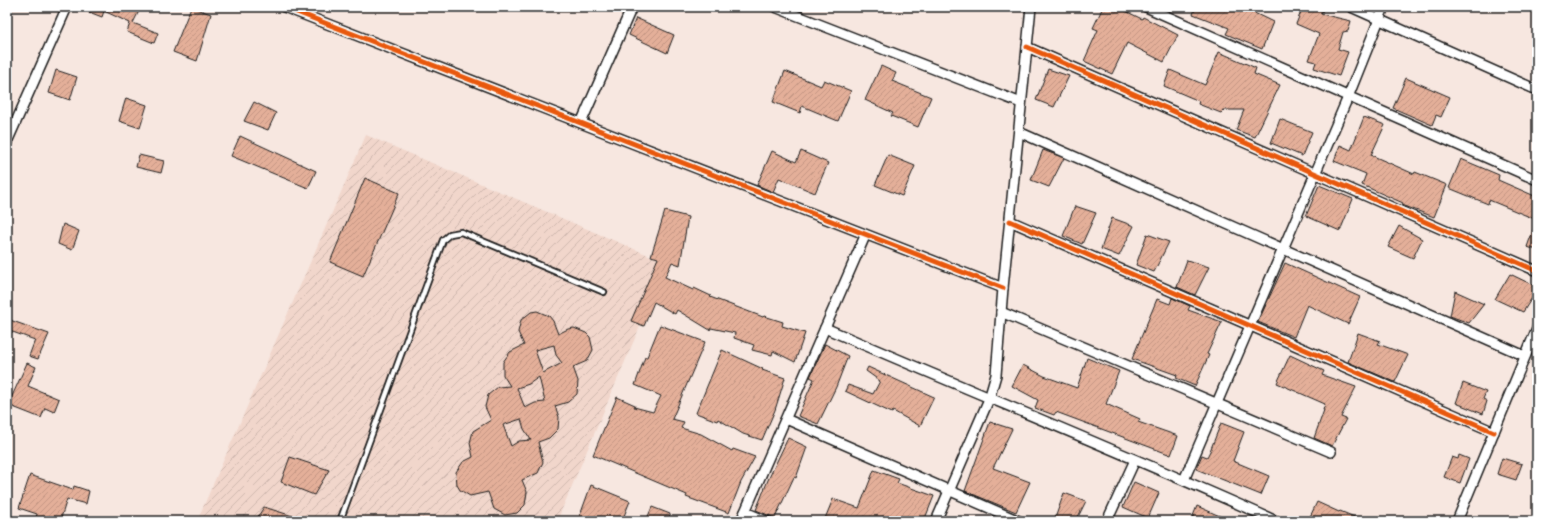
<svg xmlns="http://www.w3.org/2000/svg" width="1544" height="528" font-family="Mynerve,sans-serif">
<defs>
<pattern id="industrial-furrows" width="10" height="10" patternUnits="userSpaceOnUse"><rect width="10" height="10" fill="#f1d6cb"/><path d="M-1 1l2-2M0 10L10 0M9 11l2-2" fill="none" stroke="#ceb7ae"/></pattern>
<pattern id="building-hatch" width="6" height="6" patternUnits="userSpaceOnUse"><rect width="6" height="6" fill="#e4af99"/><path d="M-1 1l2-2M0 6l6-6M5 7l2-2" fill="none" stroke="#c39683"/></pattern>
</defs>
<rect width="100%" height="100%" fill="#f7e7e0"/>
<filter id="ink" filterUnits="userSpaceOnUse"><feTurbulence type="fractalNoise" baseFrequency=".025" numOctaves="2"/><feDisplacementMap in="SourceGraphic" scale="8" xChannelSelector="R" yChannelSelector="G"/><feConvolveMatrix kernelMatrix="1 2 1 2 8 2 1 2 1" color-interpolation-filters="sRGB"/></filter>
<g filter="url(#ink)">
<polygon fill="url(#industrial-furrows)" points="366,135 667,263 557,521 197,521"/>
<g fill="url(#building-hatch)" stroke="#1c1c1c" fill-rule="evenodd">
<polygon points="76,7 141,7 133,23 158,33 154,43 127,32 130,23 104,11 102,17"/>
<polygon points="191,7 211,14 197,61 173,52"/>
<polygon points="1103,7 1117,7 1142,19 1143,17 1178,35 1164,62 1127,43 1112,74 1084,61 1098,30 1093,28"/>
<polygon points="1196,7 1242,7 1273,22 1262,49 1226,34 1229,28 1193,14"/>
<polygon points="1303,7 1324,7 1321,14 1351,21 1348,31 1343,32 1338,49 1348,52 1339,76 1314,68 1316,62 1309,60 1319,34 1296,24"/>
<polygon points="636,18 674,35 667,53 629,35"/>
<polygon points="1219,52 1256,68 1254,74 1280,85 1255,137 1236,130 1244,110 1224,110 1221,113 1198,104 1199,101 1164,86 1170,70 1205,85"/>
<polygon points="881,66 896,73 892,81 931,97 918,127 891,116 893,113 865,100"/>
<polygon points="1048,69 1069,76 1054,107 1036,100"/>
<polygon points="56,70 77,77 70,100 49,93"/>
<polygon points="785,71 821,86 824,80 851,91 838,121 802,106 800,113 773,102"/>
<polygon points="1406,78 1450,97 1441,117 1436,115 1432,125 1393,108"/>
<polygon points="126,98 147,105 140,128 119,121"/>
<polygon points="254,102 276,113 268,130 244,121"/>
<polygon points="1364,117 1385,125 1371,155 1414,174 1415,172 1447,185 1434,217 1402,205 1403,203 1362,185 1366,174 1334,161 1340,145 1351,150"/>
<polygon points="1280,119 1312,132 1302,156 1271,143"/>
<polygon points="240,136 316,171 308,188 231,156"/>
<polygon points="1043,150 1064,158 1049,187 1031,180"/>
<polygon points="772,151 796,162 801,151 828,163 815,193 779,178 773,192 757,185"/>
<polygon points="139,155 164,161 161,173 136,167"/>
<polygon points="888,155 915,166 902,196 875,185"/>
<polygon points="1461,159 1499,175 1498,180 1537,197 1537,220 1489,200 1488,204 1449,188"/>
<polygon points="365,178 399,193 363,276 330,262"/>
<polygon points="1319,185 1353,199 1340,231 1306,216"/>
<polygon points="1075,206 1096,213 1082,244 1063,236"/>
<polygon points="665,211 688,217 680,265 672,262 665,277 693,290 694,288 711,296 710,297 763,317 764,316 783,322 782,326 805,333 795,362 773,351 772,355 752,350 754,345 734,338 735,333 711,328 710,330 677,310 675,314 654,302 644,326 631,321 658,258 651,256"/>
<polygon points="1112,218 1134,226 1119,256 1101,249"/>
<polygon points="1536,222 1537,222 1537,250 1527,247"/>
<polygon points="63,224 79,231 72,250 58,244"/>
<polygon points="1399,226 1422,239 1413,258 1388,247"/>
<polygon points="1147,234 1169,242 1154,272 1136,265"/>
<polygon points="1187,260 1209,267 1195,295 1177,287"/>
<polygon points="1285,263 1360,297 1348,324 1307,305 1294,337 1258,322"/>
<polygon points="1510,274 1537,287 1537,290 1523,312 1495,299"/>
<polygon points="1455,291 1484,304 1469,323 1450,316"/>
<polygon points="1172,298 1190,306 1188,310 1222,322 1207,354 1209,355 1195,386 1176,378 1177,375 1132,359 1157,299 1170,304"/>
<path d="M537,311L549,316L553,321L558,334L568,329L574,328L586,333L590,337L593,350L587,361L573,367L578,381L577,394L568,402L555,406L559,417L558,429L549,438L538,442L543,462L538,473L522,480L527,492L525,505L517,513L505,515L494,509L488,492L470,496L460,490L457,485L456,472L463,462L473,457L470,443L473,431L491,420L485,407L488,395L498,387L510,386L503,375V362L510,352L524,345L518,332L521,320L531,312ZM554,345L556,355L562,363L543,373L535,350ZM539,377L545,402L535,403L525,408L517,388L529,384ZM521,419L524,429L531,440L519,441L511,446L503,425Z"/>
<polygon points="7,319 49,334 38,359 29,356 35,340 7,330"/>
<polygon points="660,325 705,342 672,419 684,422 681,428 701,434 732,451 733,449 755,457 741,482 729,513 686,497 687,495 593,455 617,397 635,405 634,407 653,412 661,396 635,385 645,357 647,357"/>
<polygon points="1358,333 1380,341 1378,344 1408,355 1395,382 1348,362"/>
<polygon points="825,344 848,356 836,387 818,424 798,416 814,379 810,377"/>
<polygon points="722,350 763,369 762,370 785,378 775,410 762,440 743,434 718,419 717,421 696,413"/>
<polygon points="1290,355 1324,371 1322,375 1356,387 1341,417 1346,419 1332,446 1314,438 1324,410 1323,410 1325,404 1277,383"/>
<polygon points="1087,358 1119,371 1106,404 1140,419 1138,422 1178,436 1171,455 1056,412 1054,415 1035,408 1038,400 1012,386 1023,365 1044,376 1077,388"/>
<polygon points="27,363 36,367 28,386 59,399 54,412 45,408 41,418 8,405"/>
<polygon points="868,367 934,397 920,426 893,411 892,413 845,391 848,385 873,394 880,381 866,371"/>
<polygon points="1463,383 1486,392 1483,399 1487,401 1483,414 1456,403"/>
<polygon points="990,422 1012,429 993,468 1030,482 1016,512 965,491"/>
<polygon points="1221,423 1244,432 1233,461 1269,476 1261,495 1196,469 1202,455 1207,457 1210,451"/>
<polygon points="788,438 807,447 796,478 794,477 775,518 756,510 768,480"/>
<polygon points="1459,455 1469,459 1460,483 1444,477 1452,457 1458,459"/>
<polygon points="290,457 329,470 314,495 281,482"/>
<polygon points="1502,458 1522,464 1516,480 1497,474"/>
<polygon points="874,470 899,479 897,483 934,496 924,521 824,521 833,499 859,508"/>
<polygon points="30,475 73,490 74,486 89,491 86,504 67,499 60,521 45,521 36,518 37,514 19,508"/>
<polygon points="1134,482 1159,493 1148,518 1123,507"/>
<polygon points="591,485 630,501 622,521 612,521 601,517 599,521 578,521"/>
<polygon points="1064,493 1086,501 1076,521 1054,521"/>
<polygon points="1317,502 1339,512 1340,511 1364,521 1308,521"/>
<polygon points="1197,506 1231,521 1191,521"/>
<polygon points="264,507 302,519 301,521 255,521"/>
<polygon points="652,507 670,514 668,521 646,521"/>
</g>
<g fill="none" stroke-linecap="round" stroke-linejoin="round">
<g stroke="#1c1c1c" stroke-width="8">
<polyline id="lane" points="340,521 443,240 450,234 461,232 604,292"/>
</g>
<g stroke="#1c1c1c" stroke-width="12">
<g id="street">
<polyline points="284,7 1003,288"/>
<polyline points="775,7 1021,103"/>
<polyline points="1146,7 1537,180"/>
<polyline points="1351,7 1537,90"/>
<polyline points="1027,47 1537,271"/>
<polyline points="581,123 632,7"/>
<polyline points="1019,132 1525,356"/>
<polyline points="7,142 67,7"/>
<polyline points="1010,221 1494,432"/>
<polyline points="1001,312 1331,452"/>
<path d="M825,328C975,393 1127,454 1276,521"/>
<polyline points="786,419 1019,521"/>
<polyline points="1184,480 1348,97 1384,7"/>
<polyline points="745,512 766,521"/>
<polyline points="741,521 865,236"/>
<polyline points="936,521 989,399 996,375 1003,288 1031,7"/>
<polyline points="1107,521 1135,460"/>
<polyline points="1457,521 1537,328"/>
</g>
</g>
<use href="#lane" stroke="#fff" stroke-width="4.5"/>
<use href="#street" stroke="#fff" stroke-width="9"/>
<g stroke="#fff" stroke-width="8">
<g id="cycleway">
<polyline points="284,7 1003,288"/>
<polyline points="1027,47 1537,271"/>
<polyline points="1010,221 1494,432"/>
</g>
</g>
<use href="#cycleway" stroke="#e8590c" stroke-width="5"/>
</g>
</g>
<rect width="1544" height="528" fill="none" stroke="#fff" stroke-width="24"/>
<rect x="12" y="12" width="1520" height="504" fill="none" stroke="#1c1c1c" stroke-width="1.5" filter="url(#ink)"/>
</svg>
